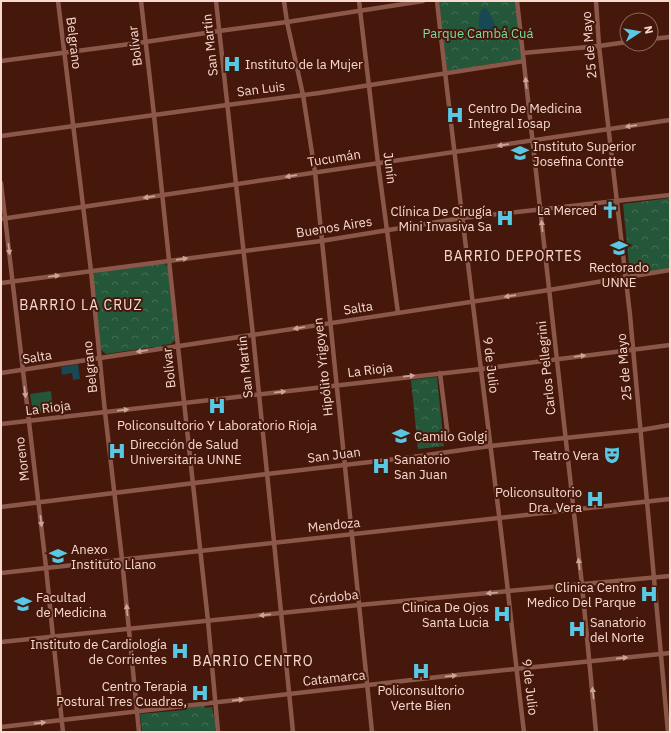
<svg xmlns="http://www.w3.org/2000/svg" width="671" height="733" font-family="'IBM Plex Sans',sans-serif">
<defs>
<pattern id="park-crowns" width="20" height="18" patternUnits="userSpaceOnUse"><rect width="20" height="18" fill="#24563a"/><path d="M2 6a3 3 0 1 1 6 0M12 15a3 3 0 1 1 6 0" fill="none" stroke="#456e55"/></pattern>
</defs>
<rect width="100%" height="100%" fill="#45180b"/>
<polygon fill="#24563a" points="51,391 53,412 33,414 30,394"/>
<g fill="url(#park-crowns)">
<polygon points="439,1 515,1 522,59 447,71"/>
<polygon points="670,198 670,269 630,275 623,204"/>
<polygon points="164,263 168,267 175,340 171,344 162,345 161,347 154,348 153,347 106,354 100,349 92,276 96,271"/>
<polygon points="437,377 444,446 418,449 411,380"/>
<polygon points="199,706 205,706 205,708 212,707 215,721 215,732 142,732 140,714 184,710 187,708"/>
</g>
<g fill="#174853">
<path d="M486,8C491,16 497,25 497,35L492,37C476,30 477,23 482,9Z"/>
<polygon points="78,364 80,379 73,380 72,373 62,375 61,367"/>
</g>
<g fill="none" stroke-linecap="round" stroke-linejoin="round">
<g stroke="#8b5749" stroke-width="4.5">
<polyline points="58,1 91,271 105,412 122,559 139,732"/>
<polyline points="141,1 154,115 178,347 208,621 218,732"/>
<polyline points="216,1 236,184 253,335 274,542 293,732"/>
<polyline points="284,1 287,22 303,95 315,172 372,732"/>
<polyline points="359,1 378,163 398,313"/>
<path d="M437,1C456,173 478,344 499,515C508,587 515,660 524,732"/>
<polyline points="517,1 582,585 596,732"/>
<polyline points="596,1 599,46 630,315 668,732"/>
<polyline points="651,39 670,37"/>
<polyline points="523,53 599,46 627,42"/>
<polyline points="1,61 145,42 219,31 287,22 423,1"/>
<polyline points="1,136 74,126 227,105 319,93 524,61"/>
<polyline points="1,183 46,567 53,637 63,732"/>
<polyline points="1,219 670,120"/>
<polyline points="1,283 321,241 462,218 670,195"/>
<polyline points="1,373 549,290 670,270"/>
<polyline points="440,373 448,437"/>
<polyline points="1,424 481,369 670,345"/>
<polyline points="1,507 267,474 413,457 490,446 641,430 670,425"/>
<polyline points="1,573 670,499"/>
<polyline points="1,642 359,605 670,576"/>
<polyline points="1,727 438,677 670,653"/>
</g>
</g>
<defs><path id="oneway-solid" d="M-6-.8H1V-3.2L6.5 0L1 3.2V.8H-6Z"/></defs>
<g fill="#cca59a">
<use href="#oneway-solid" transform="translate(526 83) rotate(-96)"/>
<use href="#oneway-solid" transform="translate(631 126) rotate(172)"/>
<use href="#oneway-solid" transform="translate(503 145) rotate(172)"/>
<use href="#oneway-solid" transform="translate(291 176) rotate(172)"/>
<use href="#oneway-solid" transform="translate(149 197) rotate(172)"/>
<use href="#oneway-solid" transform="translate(542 226) rotate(-96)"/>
<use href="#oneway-solid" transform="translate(9 249) rotate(83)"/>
<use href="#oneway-solid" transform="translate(182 259) rotate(-8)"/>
<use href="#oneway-solid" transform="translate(54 276) rotate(-7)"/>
<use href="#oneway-solid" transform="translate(510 296) rotate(172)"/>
<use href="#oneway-solid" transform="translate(299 328) rotate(171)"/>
<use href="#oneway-solid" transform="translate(142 351) rotate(172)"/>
<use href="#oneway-solid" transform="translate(580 356) rotate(-7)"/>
<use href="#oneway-solid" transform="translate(409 376) rotate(-6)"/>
<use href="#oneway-solid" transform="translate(25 392) rotate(83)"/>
<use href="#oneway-solid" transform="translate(280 392) rotate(-6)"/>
<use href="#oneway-solid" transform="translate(123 410) rotate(-7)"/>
<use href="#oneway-solid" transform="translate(41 521) rotate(83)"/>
<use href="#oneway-solid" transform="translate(579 564) rotate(-96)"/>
<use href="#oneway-solid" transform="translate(492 593) rotate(175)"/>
<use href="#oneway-solid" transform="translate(127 610) rotate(-95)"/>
<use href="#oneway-solid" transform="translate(265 615) rotate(174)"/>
<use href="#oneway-solid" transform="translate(622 658) rotate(-6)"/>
<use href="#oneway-solid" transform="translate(451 676) rotate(-6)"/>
<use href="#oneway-solid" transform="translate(593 693) rotate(-96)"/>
<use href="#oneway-solid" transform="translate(238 700) rotate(-6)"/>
<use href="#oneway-solid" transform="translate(40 723) rotate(-6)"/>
</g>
<defs>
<g id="hospital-bare" transform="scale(1.38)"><path d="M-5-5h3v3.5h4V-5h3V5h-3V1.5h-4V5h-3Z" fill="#58c8e4" stroke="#45180b" stroke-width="2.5" paint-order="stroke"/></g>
<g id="university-bare" transform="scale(1.38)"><path d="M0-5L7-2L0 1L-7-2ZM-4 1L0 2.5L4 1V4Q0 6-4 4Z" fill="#58c8e4" stroke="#45180b" stroke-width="2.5" paint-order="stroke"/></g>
<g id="church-bare" transform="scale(1.38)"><path d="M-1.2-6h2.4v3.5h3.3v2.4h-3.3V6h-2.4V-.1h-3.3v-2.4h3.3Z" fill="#58c8e4" stroke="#45180b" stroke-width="2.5" paint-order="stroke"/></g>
<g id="theatre-bare" transform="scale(1.38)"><path d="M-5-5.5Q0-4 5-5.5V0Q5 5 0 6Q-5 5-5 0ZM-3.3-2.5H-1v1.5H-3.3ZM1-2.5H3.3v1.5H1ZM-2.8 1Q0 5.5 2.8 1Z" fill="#58c8e4" stroke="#45180b" stroke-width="2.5" paint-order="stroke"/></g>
</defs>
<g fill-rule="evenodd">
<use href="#hospital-bare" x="232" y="64"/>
<use href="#hospital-bare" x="455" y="115"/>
<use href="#university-bare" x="520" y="153"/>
<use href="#church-bare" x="610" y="210"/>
<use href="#hospital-bare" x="505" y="218"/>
<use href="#university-bare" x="619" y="248"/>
<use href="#hospital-bare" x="217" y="406"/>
<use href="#university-bare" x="401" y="436"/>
<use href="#hospital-bare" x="117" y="451"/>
<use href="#theatre-bare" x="612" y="455"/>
<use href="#hospital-bare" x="381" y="466"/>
<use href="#hospital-bare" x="595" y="499"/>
<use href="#university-bare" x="58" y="556"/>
<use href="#hospital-bare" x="649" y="594"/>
<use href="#university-bare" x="23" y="604"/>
<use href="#hospital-bare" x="502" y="614"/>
<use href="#hospital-bare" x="577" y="629"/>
<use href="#hospital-bare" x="180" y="651"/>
<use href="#hospital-bare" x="421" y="671"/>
<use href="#hospital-bare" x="200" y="693"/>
</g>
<g text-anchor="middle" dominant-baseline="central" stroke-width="4" stroke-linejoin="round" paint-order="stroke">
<g font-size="13" fill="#7cdaa2" stroke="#45180b">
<text x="478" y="33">Parque Cambá Cuá</text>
</g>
<g font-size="13" fill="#f8d9d0" stroke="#45180b">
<text transform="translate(74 43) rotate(83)">Belgrano</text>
<text transform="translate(210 45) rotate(-96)">San Martín</text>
<text transform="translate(589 45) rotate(-95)">25 de Mayo</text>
<text transform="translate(135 46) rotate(-97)">Bolívar</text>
<text transform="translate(261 89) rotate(-7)">San Luis</text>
<text transform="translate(334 158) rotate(-9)">Tucumán</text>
<text transform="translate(390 168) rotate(83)">Junín</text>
<text transform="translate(334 227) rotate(-9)">Buenos Aires</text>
<text transform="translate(358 308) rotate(-9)">Salta</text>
<text transform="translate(37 357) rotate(-9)">Salta</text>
<text transform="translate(491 365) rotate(83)">9 de Julio</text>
<text transform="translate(90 367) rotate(-96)">Belgrano</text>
<text transform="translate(245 367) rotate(-96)">San Martín</text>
<text transform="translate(323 367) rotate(-96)">Hipólito Yrigoyen</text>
<text transform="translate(624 367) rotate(-95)">25 de Mayo</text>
<text transform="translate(169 368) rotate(-96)">Bolívar</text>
<text transform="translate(546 368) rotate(-96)">Carlos Pellegrini</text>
<text transform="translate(370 370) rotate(-7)">La Rioja</text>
<text transform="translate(48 408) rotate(-7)">La Rioja</text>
<text transform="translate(334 455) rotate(-7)">San Juan</text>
<text transform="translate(22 459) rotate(-97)">Moreno</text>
<text transform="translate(334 525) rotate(-6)">Mendoza</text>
<text transform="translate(334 597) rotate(-6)">Córdoba</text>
<text transform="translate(334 678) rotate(-6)">Catamarca</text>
<text transform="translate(530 687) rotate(83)">9 de Julio</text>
</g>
<g font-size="13" fill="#f8d9d0" stroke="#45180b" text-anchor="start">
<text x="245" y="64">Instituto de la Mujer</text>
<text x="468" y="108">Centro De Medicina<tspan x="468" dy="15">Integral Iosap</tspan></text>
<text x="533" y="146">Instituto Superior<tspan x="533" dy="15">Josefina Contte</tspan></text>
<text x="597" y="210" text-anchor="end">La Merced</text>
<text x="492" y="211" text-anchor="end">Clínica De Cirugía<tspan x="492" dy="15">Mini Invasiva Sa</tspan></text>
<text x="619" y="267" text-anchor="middle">Rectorado<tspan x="619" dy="15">UNNE</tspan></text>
<text x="217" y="425" text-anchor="middle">Policonsultorio Y Laboratorio Rioja</text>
<text x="414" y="436">Camilo Golgi</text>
<text x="130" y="444">Dirección de Salud<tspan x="130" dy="15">Universitaria UNNE</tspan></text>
<text x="599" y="455" text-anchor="end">Teatro Vera</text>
<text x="394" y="459">Sanatorio<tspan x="394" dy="15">San Juan</tspan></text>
<text x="582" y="492" text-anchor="end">Policonsultorio<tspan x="582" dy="15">Dra. Vera</tspan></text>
<text x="71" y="549">Anexo<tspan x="71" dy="15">Instituto Llano</tspan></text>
<text x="636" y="587" text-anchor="end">Clinica Centro<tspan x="636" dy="15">Medico Del Parque</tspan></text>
<text x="36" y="597">Facultad<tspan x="36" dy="15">de Medicina</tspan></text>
<text x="489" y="607" text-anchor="end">Clinica De Ojos<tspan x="489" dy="15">Santa Lucia</tspan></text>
<text x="590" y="622">Sanatorio<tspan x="590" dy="15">del Norte</tspan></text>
<text x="167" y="644" text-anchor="end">Instituto de Cardiología<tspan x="167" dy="15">de Corrientes</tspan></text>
<text x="187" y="686" text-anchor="end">Centro Terapia<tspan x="187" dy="15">Postural Tres Cuadras,</tspan></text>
<text x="421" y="690" text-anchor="middle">Policonsultorio<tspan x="421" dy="15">Verte Bien</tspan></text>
</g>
<g font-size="14" letter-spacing="1" fill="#f8d9d0" stroke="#45180b">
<text x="513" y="256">BARRIO DEPORTES</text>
<text x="81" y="305">BARRIO LA CRUZ</text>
<text x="253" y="661">BARRIO CENTRO</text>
</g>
</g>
<rect width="671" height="733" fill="none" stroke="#f8d9d0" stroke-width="4"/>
<g transform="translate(639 32) rotate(78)"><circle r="19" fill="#45180b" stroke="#8d655a"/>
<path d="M0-3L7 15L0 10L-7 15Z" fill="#58c8e4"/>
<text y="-6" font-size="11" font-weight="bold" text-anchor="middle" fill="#f8d9d0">N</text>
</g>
</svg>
